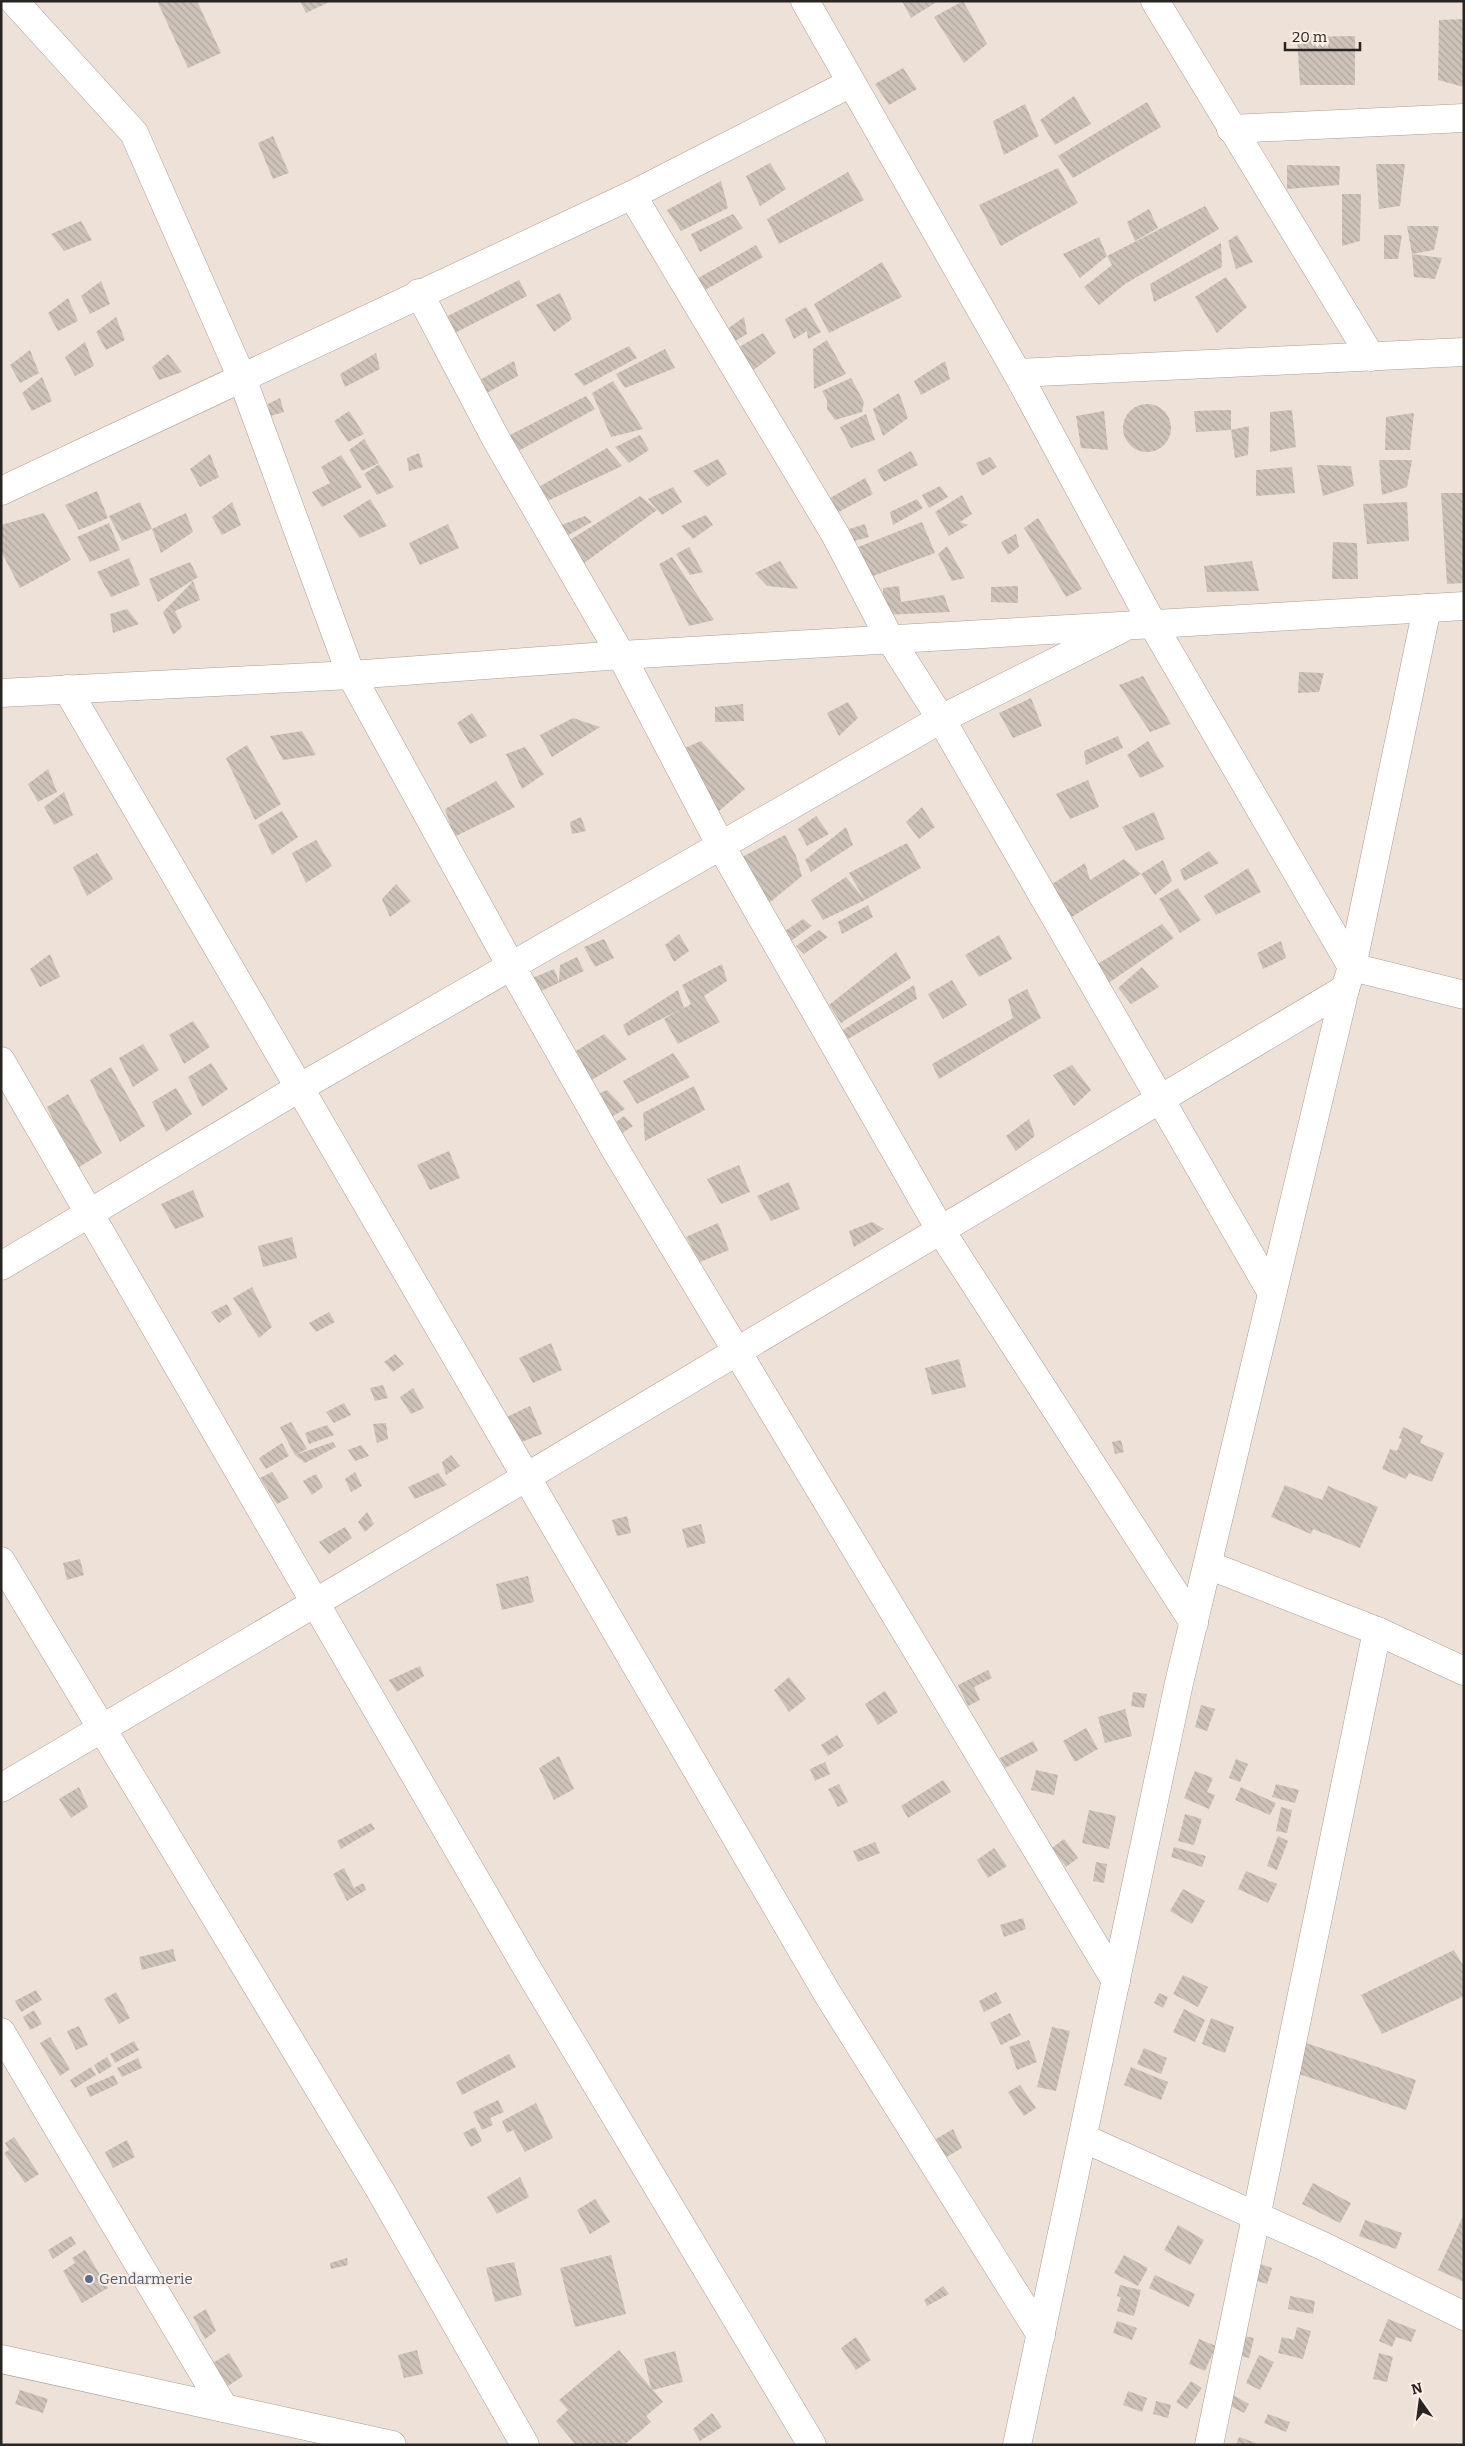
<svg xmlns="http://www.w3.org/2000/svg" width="1465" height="2446" font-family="Bitter,serif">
<defs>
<pattern id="building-back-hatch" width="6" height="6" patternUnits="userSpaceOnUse" patternTransform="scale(1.25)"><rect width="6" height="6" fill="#cec3b9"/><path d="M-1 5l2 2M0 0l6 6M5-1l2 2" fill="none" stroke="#b1a79f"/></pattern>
</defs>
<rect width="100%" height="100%" fill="#ede1d8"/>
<g fill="url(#building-back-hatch)">
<polygon points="157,1 197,1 221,53 188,68"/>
<polygon points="300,1 331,1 306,13"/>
<polygon points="902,1 938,1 911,18"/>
<polygon points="963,1 987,44 964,63 934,17"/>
<polygon points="1464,19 1464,87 1438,80 1439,20"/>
<polygon points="1355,36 1355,85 1300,85 1297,37"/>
<polygon points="903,68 917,89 889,105 875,84"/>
<polygon points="1074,96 1091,124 1055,145 1040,120"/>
<polygon points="1147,102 1161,127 1073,178 1058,156"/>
<polygon points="1025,104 1039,136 1004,155 993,121"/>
<polygon points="273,136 289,173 273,179 258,143"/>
<polygon points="770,163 786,189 760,206 746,176"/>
<polygon points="1376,164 1405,164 1400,206 1379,209"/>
<polygon points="1287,165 1340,166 1339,185 1287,189"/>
<polygon points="1058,168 1078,203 1001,246 979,205"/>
<polygon points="848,172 864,200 779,244 767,219"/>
<polygon points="721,181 728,208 681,231 667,210"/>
<polygon points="1342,194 1361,194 1360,241 1342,246"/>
<polygon points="1205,206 1219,229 1125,284 1099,305 1084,287 1112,265 1107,256"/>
<polygon points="1149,209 1158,228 1135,241 1127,222"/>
<polygon points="733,214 743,228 700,252 691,234"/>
<polygon points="81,221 92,240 64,251 51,234"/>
<polygon points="1407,226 1439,226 1434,250 1412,254"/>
<polygon points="1237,235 1253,262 1236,269 1228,241"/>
<polygon points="1384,235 1402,235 1398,259 1384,259"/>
<polygon points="1099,237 1107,256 1080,278 1063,254"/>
<polygon points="1221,243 1222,267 1154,302 1150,284"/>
<polygon points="756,245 763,257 700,293 693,281"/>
<polygon points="1412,254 1442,258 1435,279 1414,277"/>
<polygon points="882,262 902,297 829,333 814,304"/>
<polygon points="1226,277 1247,307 1217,333 1195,297"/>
<polygon points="519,280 527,296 449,336 440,320"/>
<polygon points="101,281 110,304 90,314 81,296"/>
<polygon points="560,293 572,319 554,332 536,305"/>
<polygon points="68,298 78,321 58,331 48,313"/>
<polygon points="806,307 821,332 808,339 807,331 794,339 785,319"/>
<polygon points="116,317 125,340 106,350 96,332"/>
<polygon points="744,317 747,334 730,344 723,332"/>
<polygon points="763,333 776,353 748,374 734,350"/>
<polygon points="827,340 846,374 814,389 813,349"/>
<polygon points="85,342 94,366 75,376 65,357"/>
<polygon points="629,346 637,358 584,386 574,374"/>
<polygon points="665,349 675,368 625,388 616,374"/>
<polygon points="30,350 39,373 20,383 10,365"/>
<polygon points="376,353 380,369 345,387 340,374"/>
<polygon points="168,354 182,372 159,380 152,367"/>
<polygon points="514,361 518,376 483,395 478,381"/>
<polygon points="945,361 950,379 921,395 914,381"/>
<polygon points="42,377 52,401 32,411 22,393"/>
<polygon points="851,378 864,402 862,412 835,420 827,409 827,400 822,391"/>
<polygon points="613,381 643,429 611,437 592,393"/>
<polygon points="899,393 908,418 883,436 873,409"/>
<polygon points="586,396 595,409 513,454 506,437"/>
<polygon points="280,398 284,412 270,416 268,404"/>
<circle cx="1147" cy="428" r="24"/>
<polygon points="1231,410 1231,430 1196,432 1194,411"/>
<polygon points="1292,410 1296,447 1270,452 1270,412"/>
<polygon points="349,411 364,434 348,442 334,421"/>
<polygon points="1104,411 1108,450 1081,448 1076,416"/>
<polygon points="1414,413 1410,450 1385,450 1386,417"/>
<polygon points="866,414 875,440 851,448 840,427"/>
<polygon points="1249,426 1248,455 1235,458 1231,430"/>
<polygon points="640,435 649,450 629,463 615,447"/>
<polygon points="364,439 379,463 362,471 349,450"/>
<polygon points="607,448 622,466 543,503 535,489"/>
<polygon points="911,451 918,465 884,482 877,470"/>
<polygon points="419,453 423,467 409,471 407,458"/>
<polygon points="210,454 219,477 200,487 190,469"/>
<polygon points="341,455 362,487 322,507 312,492 330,483 321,467"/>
<polygon points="990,457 997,467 982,476 976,463"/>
<polygon points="718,459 727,474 707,487 693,471"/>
<polygon points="1379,460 1412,460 1407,487 1382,495"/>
<polygon points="379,464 394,487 377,495 364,474"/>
<polygon points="1317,465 1351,466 1354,486 1323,496"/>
<polygon points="1292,467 1295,493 1256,496 1256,470"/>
<polygon points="865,478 873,494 829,517 825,501"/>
<polygon points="940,486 948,497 929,508 922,495"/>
<polygon points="673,487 682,502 662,515 648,499"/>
<polygon points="97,491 108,518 79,530 65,505"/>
<polygon points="1441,493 1464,493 1464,583 1447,584"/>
<polygon points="962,495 972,514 960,522 968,525 949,536 935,512"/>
<polygon points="640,496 657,510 580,566 562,545"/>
<polygon points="370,499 387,526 360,538 343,516"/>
<polygon points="917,499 923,508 893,525 890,512"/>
<polygon points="140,502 152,529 122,541 109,516"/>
<polygon points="232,502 241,525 222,535 212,517"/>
<polygon points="1407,502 1409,541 1367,544 1363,504"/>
<polygon points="44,513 71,560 20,588 1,551 1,525"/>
<polygon points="186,513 193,532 161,553 152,529"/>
<polygon points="706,515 713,525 693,539 681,526"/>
<polygon points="585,516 592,522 561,539 556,527"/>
<polygon points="1038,518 1082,589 1066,597 1024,528"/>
<polygon points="922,522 935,553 865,579 853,549"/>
<polygon points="109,523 120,550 90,562 77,537"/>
<polygon points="448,524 459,548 420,565 409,543"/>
<polygon points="865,524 869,537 847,543 843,531"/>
<polygon points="1016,534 1019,547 1008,555 1001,542"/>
<polygon points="1333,542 1357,543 1358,579 1332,579"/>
<polygon points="947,546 965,578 952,581 938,554"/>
<polygon points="689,547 703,572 690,575 676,554"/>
<polygon points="672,557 714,620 689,626 659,564"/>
<polygon points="129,558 140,585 111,597 97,572"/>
<polygon points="780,561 798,589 767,586 755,573"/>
<polygon points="1252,561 1259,591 1207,592 1204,566"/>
<polygon points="190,562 198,577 158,602 149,579"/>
<polygon points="193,581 200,600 175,611 182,627 173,635 163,612"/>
<polygon points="899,586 901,602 944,595 950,612 883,615 883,588"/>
<polygon points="1018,586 1018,603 991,602 991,587"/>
<polygon points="127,609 139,624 113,633 110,614"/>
<polygon points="1299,672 1324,673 1319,692 1298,693"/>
<polygon points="1143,676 1171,724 1150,732 1119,685"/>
<polygon points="1031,698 1042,726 1013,738 999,713"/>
<polygon points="848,702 858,718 839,736 827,713"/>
<polygon points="743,704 744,721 715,722 715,707"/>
<polygon points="472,713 487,736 470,744 457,723"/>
<polygon points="573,718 600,727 552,757 540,735"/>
<polygon points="302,731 316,755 283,760 270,736"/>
<polygon points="1118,736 1123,748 1086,765 1084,751"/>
<polygon points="701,741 745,789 713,816 680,750"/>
<polygon points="1148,741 1164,767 1140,778 1127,755"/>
<polygon points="247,745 281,804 255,820 226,758"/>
<polygon points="525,747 544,774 522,789 506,754"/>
<polygon points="48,769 57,792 38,802 28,784"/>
<polygon points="1088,780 1099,807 1070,819 1056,794"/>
<polygon points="496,781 515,807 454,837 445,809"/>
<polygon points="64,792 73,815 54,825 44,807"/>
<polygon points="922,807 935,827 919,839 906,822"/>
<polygon points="282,811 298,837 272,855 258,825"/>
<polygon points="1154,812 1165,839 1136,851 1122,827"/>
<polygon points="816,816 829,834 807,846 798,829"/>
<polygon points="581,817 586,831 572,834 570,822"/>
<polygon points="846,827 853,845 811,872 805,860"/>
<polygon points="785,835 796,856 802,876 769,903 742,857"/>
<polygon points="316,840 332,866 306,883 292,853"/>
<polygon points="907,843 921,868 865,900 849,873"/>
<polygon points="1209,851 1219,863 1184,881 1180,870"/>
<polygon points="97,853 113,879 87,896 73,867"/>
<polygon points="1124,859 1141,874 1067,920 1049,886 1085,863 1090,880"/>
<polygon points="1163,860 1172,881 1155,895 1141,874"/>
<polygon points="1248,868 1261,892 1216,915 1204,896"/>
<polygon points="846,877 865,900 823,920 811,900"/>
<polygon points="396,884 411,901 390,917 382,899"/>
<polygon points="1178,888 1201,920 1180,933 1159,899"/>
<polygon points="868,905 873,917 842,934 838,922"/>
<polygon points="803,919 812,926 788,943 779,935"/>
<polygon points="1162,924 1174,938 1107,984 1093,967"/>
<polygon points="819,930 828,937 804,954 796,946"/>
<polygon points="679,934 689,951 674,962 665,945"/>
<polygon points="999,935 1012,959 979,977 965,955"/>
<polygon points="604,939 614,958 595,967 584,947"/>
<polygon points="1281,941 1286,958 1263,969 1257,953"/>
<polygon points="896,952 911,978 841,1023 829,1005"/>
<polygon points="50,954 60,977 40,987 30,969"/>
<polygon points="577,957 584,971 535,994 530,979 554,969 559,982 560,965"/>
<polygon points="722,964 727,981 704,996 720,1022 678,1044 664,1019 679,1010 628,1036 623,1025 678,990 684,1008 691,1004 682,985"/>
<polygon points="1142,967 1159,987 1131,1004 1118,988"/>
<polygon points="952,980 967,1005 943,1019 928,994"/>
<polygon points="914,985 917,999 848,1039 843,1030"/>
<polygon points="1027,989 1041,1018 939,1079 932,1064 1013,1018 1008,999"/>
<polygon points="193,1021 210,1047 184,1064 169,1035"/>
<polygon points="604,1034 627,1059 590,1081 576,1051"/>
<polygon points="143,1044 159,1070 133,1087 119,1058"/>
<polygon points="673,1053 690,1077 637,1104 623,1081"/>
<polygon points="211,1063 228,1089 202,1107 188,1077"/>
<polygon points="1072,1065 1091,1090 1074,1106 1053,1075"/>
<polygon points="111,1067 145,1126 120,1142 90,1080"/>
<polygon points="694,1086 705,1110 645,1141 643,1113"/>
<polygon points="176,1088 192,1114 166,1132 152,1102"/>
<polygon points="607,1090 625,1109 608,1119 595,1095"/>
<polygon points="68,1094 102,1153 76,1169 47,1107"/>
<polygon points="624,1116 633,1126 618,1136 612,1125"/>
<polygon points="1029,1119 1035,1136 1016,1151 1006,1136"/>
<polygon points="449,1151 460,1178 430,1190 417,1165"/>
<polygon points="739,1165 750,1192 721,1204 707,1179"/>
<polygon points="789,1182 800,1209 771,1221 757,1196"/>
<polygon points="193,1190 204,1217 175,1229 161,1204"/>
<polygon points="872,1222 884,1229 854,1247 849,1231"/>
<polygon points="718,1223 729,1250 700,1262 686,1237"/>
<polygon points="292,1237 297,1258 263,1267 258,1246"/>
<polygon points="252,1287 272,1327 259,1338 233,1298"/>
<polygon points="227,1304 232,1314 219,1323 211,1312"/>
<polygon points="329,1312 335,1322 316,1332 309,1323"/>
<polygon points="551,1343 562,1370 533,1383 519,1358"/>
<polygon points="395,1354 404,1364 393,1372 384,1362"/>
<polygon points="959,1359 966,1387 932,1395 925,1368"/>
<polygon points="383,1385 388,1398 375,1401 370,1388"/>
<polygon points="413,1388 424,1408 411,1414 400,1397"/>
<polygon points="344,1403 351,1415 334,1423 326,1412"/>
<polygon points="530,1406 542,1434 512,1446 498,1421"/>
<polygon points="291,1422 307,1449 295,1455 333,1442 336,1447 305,1463 295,1455 280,1427"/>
<polygon points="386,1423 388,1439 377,1443 373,1424"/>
<polygon points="327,1425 334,1435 309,1444 305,1433"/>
<polygon points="1403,1427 1423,1436 1420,1443 1444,1453 1432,1482 1409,1473 1406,1479 1382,1469 1390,1449 1397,1451 1402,1439 1399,1438"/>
<polygon points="1121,1440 1124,1452 1115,1454 1112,1442"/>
<polygon points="282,1443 289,1456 266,1469 259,1458"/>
<polygon points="361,1445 369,1456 355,1461 348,1450"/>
<polygon points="451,1455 460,1466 446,1475 442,1462"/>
<polygon points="272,1472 289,1498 277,1504 260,1478"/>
<polygon points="355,1472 362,1486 351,1492 345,1479"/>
<polygon points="438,1473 447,1485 415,1499 408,1487"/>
<polygon points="316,1474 323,1487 312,1495 303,1481"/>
<polygon points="1285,1485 1322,1500 1328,1486 1378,1507 1360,1548 1313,1529 1311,1534 1271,1517"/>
<polygon points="367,1512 374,1524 365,1532 358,1522"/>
<polygon points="627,1516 631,1533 617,1536 612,1520"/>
<polygon points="701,1524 706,1543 687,1548 682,1529"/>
<polygon points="345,1527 352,1538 329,1554 319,1542"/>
<polygon points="80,1559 84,1575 67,1580 63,1563"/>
<polygon points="528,1576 534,1602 502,1610 496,1584"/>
<polygon points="420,1666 424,1676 397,1692 389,1680"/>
<polygon points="988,1670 992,1678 974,1687 980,1700 968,1706 958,1685"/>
<polygon points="789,1677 806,1699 789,1712 774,1690"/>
<polygon points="885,1691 898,1712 878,1725 865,1704"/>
<polygon points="1133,1692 1147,1694 1144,1708 1131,1706"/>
<polygon points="1201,1705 1215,1709 1207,1731 1195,1727"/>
<polygon points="1125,1709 1132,1736 1105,1743 1098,1717"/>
<polygon points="1086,1728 1098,1749 1075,1762 1063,1741"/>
<polygon points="837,1735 844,1746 828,1756 821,1745"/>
<polygon points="1033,1741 1038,1751 1005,1768 1000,1758"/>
<polygon points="559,1756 574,1789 554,1800 539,1768"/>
<polygon points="1236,1759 1248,1764 1240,1782 1229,1778"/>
<polygon points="825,1762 830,1774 815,1781 810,1769"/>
<polygon points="1036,1770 1058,1775 1054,1795 1031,1790"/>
<polygon points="1195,1771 1213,1778 1207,1792 1215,1795 1209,1809 1184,1798"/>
<polygon points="943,1780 951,1792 908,1818 901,1806"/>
<polygon points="839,1784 848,1802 838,1807 828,1789"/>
<polygon points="1276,1784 1299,1790 1295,1803 1272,1797"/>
<polygon points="79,1787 88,1807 71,1818 59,1799"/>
<polygon points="1241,1787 1276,1803 1270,1815 1235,1800"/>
<polygon points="1281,1807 1292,1810 1287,1833 1276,1831"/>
<polygon points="1089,1810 1116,1816 1109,1849 1082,1843"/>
<polygon points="1185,1814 1202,1819 1194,1845 1178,1841"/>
<polygon points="371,1823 375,1829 341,1849 337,1841"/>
<polygon points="1278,1836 1288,1841 1277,1870 1267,1866"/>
<polygon points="1064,1839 1078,1858 1066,1867 1052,1848"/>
<polygon points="875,1842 880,1853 858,1862 853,1851"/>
<polygon points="1174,1847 1206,1856 1202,1867 1171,1857"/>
<polygon points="994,1848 1007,1866 988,1878 977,1860"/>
<polygon points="1096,1862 1107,1864 1104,1883 1093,1881"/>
<polygon points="344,1868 354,1888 363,1883 366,1890 347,1901 333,1874"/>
<polygon points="1246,1871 1277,1884 1268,1903 1238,1889"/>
<polygon points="1183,1889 1205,1901 1192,1924 1170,1911"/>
<polygon points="1023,1918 1026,1929 1004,1937 1000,1925"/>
<polygon points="173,1949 176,1961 142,1970 139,1957"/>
<polygon points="1454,1950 1464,1967 1464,1996 1382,2034 1361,1995"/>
<polygon points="1183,1975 1208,1987 1198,2007 1173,1994"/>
<polygon points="36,1990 42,2000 21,2012 15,2001"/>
<polygon points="116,1992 130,2018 119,2024 104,1999"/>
<polygon points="996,1992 1002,2003 984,2012 979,2001"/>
<polygon points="1159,1993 1168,1997 1163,2008 1154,2003"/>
<polygon points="1184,2009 1205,2020 1195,2042 1173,2032"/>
<polygon points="34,2010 42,2024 30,2030 23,2017"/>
<polygon points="1010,2013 1021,2035 1001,2045 990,2023"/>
<polygon points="1211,2018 1234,2027 1225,2053 1202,2044"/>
<polygon points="79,2026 88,2045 76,2050 67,2031"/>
<polygon points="1052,2027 1070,2031 1056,2091 1037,2087"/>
<polygon points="50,2037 70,2069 60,2076 40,2043"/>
<polygon points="1029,2040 1037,2062 1017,2070 1009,2047"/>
<polygon points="134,2041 139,2050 115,2063 110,2054"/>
<polygon points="1306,2043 1416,2080 1406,2110 1296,2073"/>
<polygon points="1144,2048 1167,2058 1161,2074 1137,2064"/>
<polygon points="509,2054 516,2067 462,2095 456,2082"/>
<polygon points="107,2057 112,2066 99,2074 94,2065"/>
<polygon points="138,2058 142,2068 122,2077 117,2068"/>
<polygon points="91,2067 96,2075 75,2088 70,2080"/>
<polygon points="1131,2067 1168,2082 1161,2100 1124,2085"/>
<polygon points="114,2075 118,2084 90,2097 86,2087"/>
<polygon points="1020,2085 1036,2108 1024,2116 1008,2092"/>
<polygon points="498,2100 504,2112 490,2118 493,2125 482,2130 473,2112"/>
<polygon points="536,2103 553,2138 525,2152 513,2130 507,2133 502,2121"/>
<polygon points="475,2127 482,2141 471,2147 463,2133"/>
<polygon points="953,2129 962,2148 943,2159 931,2142"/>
<polygon points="14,2137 39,2174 25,2183 4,2153 9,2150 5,2143"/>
<polygon points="127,2140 135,2157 113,2168 105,2152"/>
<polygon points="520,2177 529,2197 497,2214 487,2197"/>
<polygon points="1313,2183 1351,2203 1340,2223 1302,2204"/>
<polygon points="595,2199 610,2222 590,2234 577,2210"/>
<polygon points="1464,2214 1464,2282 1438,2270"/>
<polygon points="1365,2220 1402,2233 1396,2249 1359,2236"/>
<polygon points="1178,2225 1204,2240 1190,2265 1164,2250"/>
<polygon points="71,2236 76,2244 53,2259 48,2250"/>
<polygon points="85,2250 108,2288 82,2303 63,2271 75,2263 72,2258"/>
<polygon points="611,2255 626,2314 575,2327 560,2268"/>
<polygon points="1124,2255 1148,2268 1138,2286 1114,2273"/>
<polygon points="347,2258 348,2265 331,2269 330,2263"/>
<polygon points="514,2262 522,2295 495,2302 486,2268"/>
<polygon points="1255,2262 1272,2268 1267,2284 1249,2278"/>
<polygon points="1155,2275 1195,2294 1189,2307 1149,2288"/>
<polygon points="1120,2285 1141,2290 1134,2316 1117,2311 1121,2297 1117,2296"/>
<polygon points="943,2286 949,2294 927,2306 924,2300"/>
<polygon points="1290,2296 1315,2301 1313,2314 1288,2309"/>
<polygon points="206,2309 216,2331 205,2339 193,2317"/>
<polygon points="1388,2319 1416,2330 1411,2342 1396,2337 1392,2347 1379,2341"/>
<polygon points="1117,2321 1137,2328 1132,2340 1113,2333"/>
<polygon points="1297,2327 1311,2331 1303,2359 1278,2353 1282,2337 1294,2340"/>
<polygon points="1239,2335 1254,2338 1249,2358 1234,2354"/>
<polygon points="856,2337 871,2360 856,2370 841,2348"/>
<polygon points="1199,2339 1216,2346 1205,2371 1189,2364"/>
<polygon points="417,2350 423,2374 404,2378 398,2355"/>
<polygon points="619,2350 651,2388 644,2359 675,2351 683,2382 653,2390 663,2402 646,2416 651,2422 624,2445 576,2445 556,2421 568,2410 559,2400"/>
<polygon points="229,2353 243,2376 228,2386 213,2363"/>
<polygon points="1379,2353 1393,2357 1387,2382 1373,2379"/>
<polygon points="1259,2355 1274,2362 1260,2390 1246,2383"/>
<polygon points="1191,2381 1202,2388 1187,2409 1176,2402"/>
<polygon points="20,2390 48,2399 43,2413 15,2404"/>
<polygon points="1128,2391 1147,2398 1142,2412 1123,2405"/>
<polygon points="1231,2394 1249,2404 1244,2413 1225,2403"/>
<polygon points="1156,2401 1171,2405 1168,2418 1153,2414"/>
<polygon points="712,2413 722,2427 700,2441 693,2429"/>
<polygon points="1268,2414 1290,2422 1286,2432 1264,2423"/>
<polygon points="1239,2437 1256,2443 1255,2445 1236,2445"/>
</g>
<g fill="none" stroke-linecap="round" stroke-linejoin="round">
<g stroke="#aa9e96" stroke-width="29">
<g id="street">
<polyline points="14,1 134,133 242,378 351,675 511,966 615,1149 1116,1981"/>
<polyline points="805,1 1017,373 1152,623 1352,967 1345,989 1179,1683 1017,2445"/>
<polyline points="1155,1 1371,357"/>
<polyline points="1231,129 1464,118"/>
<polyline points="632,195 835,534 890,639 941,719 1272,1293"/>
<polyline points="419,293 496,439 621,655 721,846 941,1231 1194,1623"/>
<polyline points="1017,373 1464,352"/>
<polyline points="1,491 632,195 851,83"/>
<polyline points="1427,608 1352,967 1464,995"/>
<polyline points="67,689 827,1993 1041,2335"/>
<polyline points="1,693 351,675 621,655 1464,606"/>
<polyline points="1,1061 524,1963 812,2445"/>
<polyline points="1,1266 299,1088 941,719 1121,629"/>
<polyline points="1,1561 380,2190 525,2445"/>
<polyline points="1208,1565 1377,1631 1464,1671"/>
<polyline points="1,1788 315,1603 1345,989"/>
<polyline points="1,2032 224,2408"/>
<polyline points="1083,2138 1323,2246 1464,2316"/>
<polyline points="1,2359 392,2445"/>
<polyline points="1209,2445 1377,1631"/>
</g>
</g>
<use href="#street" stroke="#fff" stroke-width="28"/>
</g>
<circle fill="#5c6f8a" stroke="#fbeee5" stroke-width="2" cx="89" cy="2279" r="5"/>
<g text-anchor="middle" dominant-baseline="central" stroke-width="4" stroke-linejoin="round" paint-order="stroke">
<g font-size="15" fill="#4e5e75" stroke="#fbeee5" text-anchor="start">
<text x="99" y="2279">Gendarmerie</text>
</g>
</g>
<rect width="1465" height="2446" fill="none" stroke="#282421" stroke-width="5"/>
<g transform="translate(1420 2401) rotate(346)" stroke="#fbeee5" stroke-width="4" paint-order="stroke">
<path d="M0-4L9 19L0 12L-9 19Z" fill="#282421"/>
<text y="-8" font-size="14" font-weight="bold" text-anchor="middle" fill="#282421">N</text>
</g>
<path d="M1285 42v8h75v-8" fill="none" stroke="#282421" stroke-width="2.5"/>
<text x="1292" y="42" font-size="15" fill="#282421" stroke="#fbeee5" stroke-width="4" paint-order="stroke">20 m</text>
</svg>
